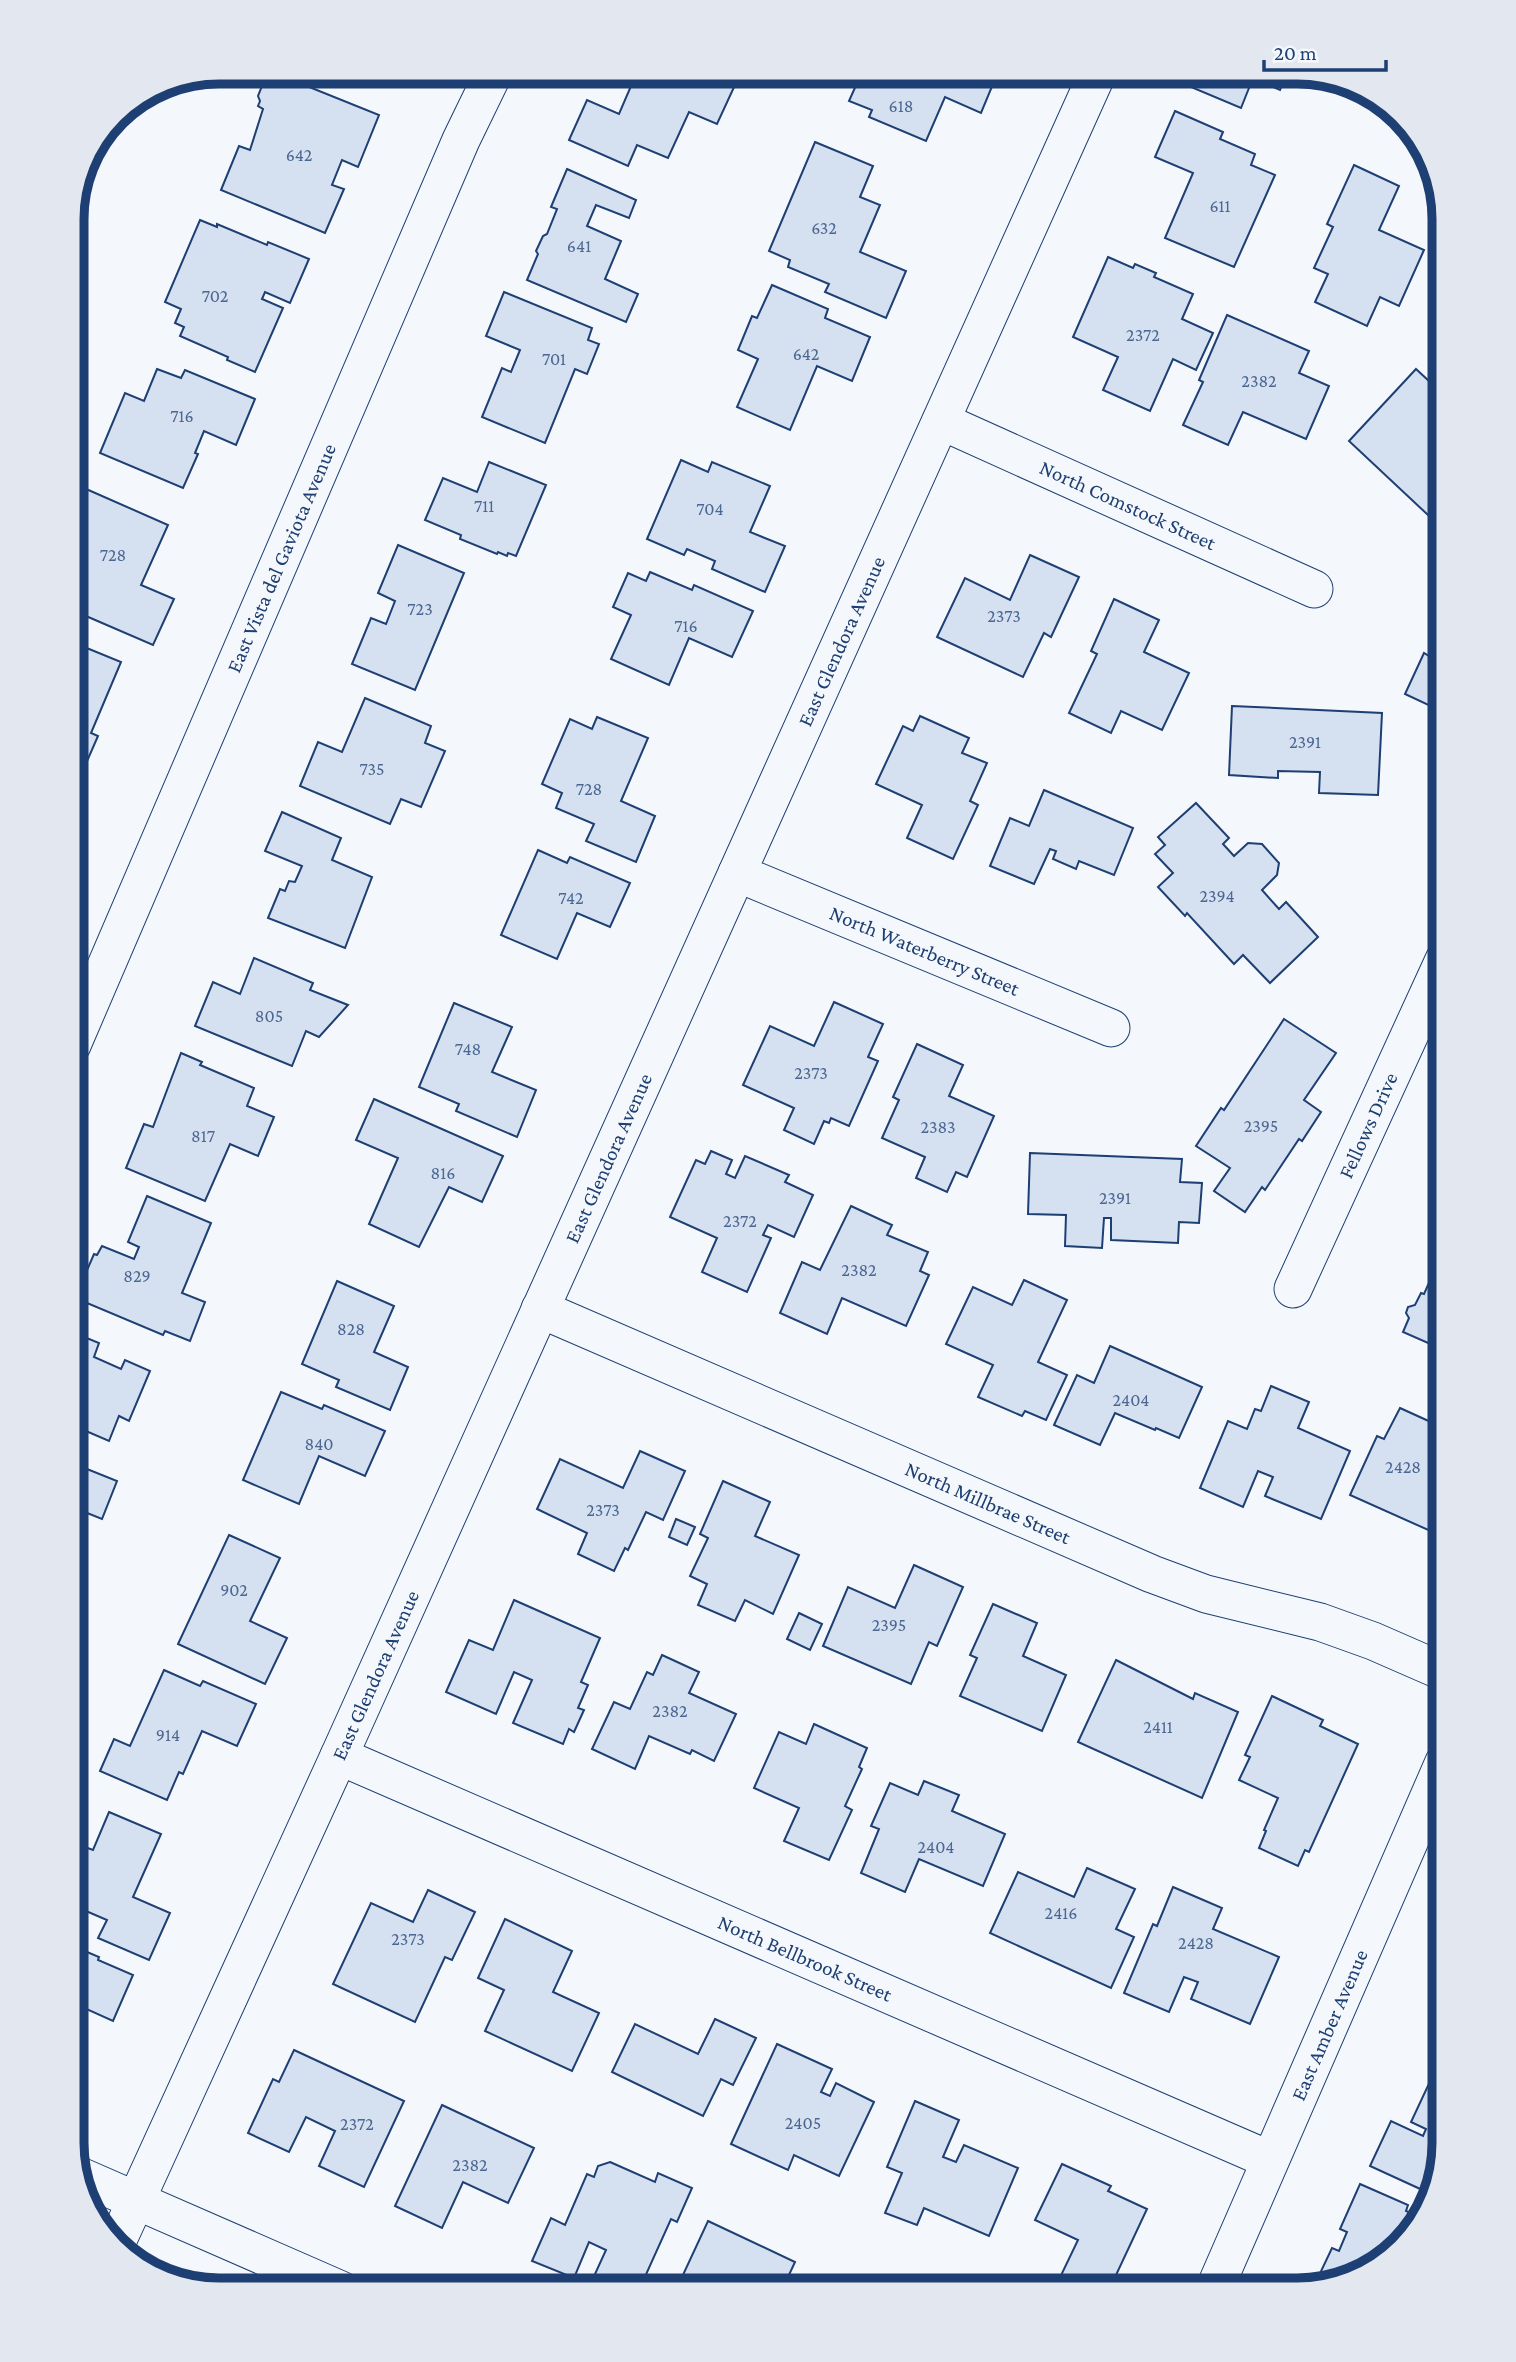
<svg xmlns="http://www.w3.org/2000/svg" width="1516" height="2362" font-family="'Crimson Pro',serif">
<rect width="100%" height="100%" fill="#f4f7fb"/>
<g fill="#d5e0f0" stroke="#1d3f73" stroke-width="2">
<polygon points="272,72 379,115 358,167 342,160 332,185 344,189 325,233 221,190 239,146 250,150 263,109 258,106 260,101 258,96 264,81 269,78"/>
<polygon points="637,72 704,72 735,85 717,124 689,112 668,158 637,145 628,166 569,140 587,100 619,114"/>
<polygon points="862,72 998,72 981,113 945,97 926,141 869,117 872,110 849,101"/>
<polygon points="1197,72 1287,72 1280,90 1253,78 1241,108 1191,87"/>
<polygon points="1175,111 1223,132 1220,139 1255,154 1251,165 1275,175 1234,267 1165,238 1193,173 1155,157"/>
<polygon points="815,142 873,166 860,197 880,205 860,252 906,271 886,318 825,292 829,284 788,267 790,260 769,251"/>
<polygon points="1354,165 1399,186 1379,230 1424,250 1399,306 1380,297 1367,326 1315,302 1328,274 1314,268 1333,227 1327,224"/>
<polygon points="567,169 636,200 629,218 596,205 587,226 621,241 605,279 638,294 626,322 527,280 538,254 536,251 543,236 547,234 557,209 551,207"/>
<polygon points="200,220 217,227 217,224 267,245 268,242 309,259 290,303 265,292 262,299 283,308 255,372 227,360 228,357 180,336 184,327 175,323 181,309 165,302"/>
<polygon points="1108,257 1133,268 1135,264 1156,273 1154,277 1193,294 1182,319 1213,333 1196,370 1173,359 1150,411 1103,390 1118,357 1073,337"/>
<polygon points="772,285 828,309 825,318 870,337 852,381 817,366 790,430 737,407 758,359 738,350 752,316 757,318"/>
<polygon points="1444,288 1444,345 1431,342"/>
<polygon points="504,292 592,328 588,340 599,344 587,374 575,369 545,443 482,417 502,368 511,372 520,350 486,336"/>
<polygon points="1227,315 1309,351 1299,373 1329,386 1306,439 1243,412 1228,445 1183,425 1203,382 1199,380"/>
<polygon points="157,369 181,378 185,370 255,399 236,445 204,431 195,453 198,454 183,488 100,453 125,393 144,401"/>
<polygon points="1416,369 1443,394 1444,393 1444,530 1349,441"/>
<polygon points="681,460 708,472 712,462 770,486 750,532 785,546 765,592 712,569 715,561 687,549 684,555 647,539"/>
<polygon points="489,462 546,485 516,556 508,553 507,556 498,552 497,554 460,539 461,535 425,520 443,478 477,492"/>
<polygon points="77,485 168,525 141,585 174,599 153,645 72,610 72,497"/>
<polygon points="398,545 464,573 415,690 352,664 371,618 386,624 395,601 378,593"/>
<polygon points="1030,555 1079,577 1051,637 1044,633 1023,677 937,637 965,578 1010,600"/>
<polygon points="650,572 692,590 694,585 753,611 732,657 689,638 669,685 611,659 631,615 613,607 628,573 646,581"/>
<polygon points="1114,599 1159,620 1144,652 1189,673 1162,730 1121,711 1111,733 1069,713 1097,654 1091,651"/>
<polygon points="1444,623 1444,718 1432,712 1433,707 1405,694 1424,653 1429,656"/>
<polygon points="72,642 121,662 91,733 98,736 81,775 72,771"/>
<polygon points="365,698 431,726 425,743 445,751 421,807 401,799 390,824 300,786 318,742 342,752"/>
<polygon points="1232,706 1382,713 1378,795 1319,793 1320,772 1278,771 1278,778 1229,775"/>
<polygon points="920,716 969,738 962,753 987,763 970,801 978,805 953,859 907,838 922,805 876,784 903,726 913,731"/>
<polygon points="597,717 648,738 621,801 655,816 636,862 586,841 594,824 556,808 562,793 542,784 570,719 592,729"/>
<polygon points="1444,730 1444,759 1433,754"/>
<polygon points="1044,790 1133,828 1114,875 1079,861 1076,869 1053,859 1056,851 1050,849 1034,884 990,866 1010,818 1029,826"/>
<polygon points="1196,803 1229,838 1223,844 1234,856 1248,843 1262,844 1279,863 1277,875 1262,890 1279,909 1286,902 1318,937 1270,983 1243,955 1234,964 1187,913 1185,916 1158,887 1173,873 1155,854 1165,845 1158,837"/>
<polygon points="282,812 341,838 332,860 372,877 345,948 268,918 280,889 285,891 289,881 295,882 302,866 265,851"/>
<polygon points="538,850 567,863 570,857 630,883 610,927 577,913 557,959 501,935"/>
<polygon points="254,958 313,983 310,990 348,1005 319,1037 306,1031 292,1066 195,1026 213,982 240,994"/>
<polygon points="834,1002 883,1024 868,1057 878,1061 849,1126 831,1118 829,1123 824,1121 814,1144 784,1130 794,1108 743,1085 770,1026 814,1046"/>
<polygon points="454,1003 512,1027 492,1072 536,1090 517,1137 456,1111 459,1104 419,1087"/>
<polygon points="1284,1019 1336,1053 1304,1100 1321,1112 1302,1141 1299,1139 1265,1190 1262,1187 1245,1212 1214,1191 1230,1168 1196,1146 1221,1108 1224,1110"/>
<polygon points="917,1044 963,1065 949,1096 994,1116 967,1177 956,1172 947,1192 916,1178 925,1157 882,1138 899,1100 893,1097"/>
<polygon points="181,1053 202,1062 200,1065 254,1088 247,1106 274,1117 258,1156 230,1144 205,1201 126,1168 144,1124 153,1127"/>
<polygon points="374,1099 503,1156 482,1202 449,1187 419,1247 369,1224 398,1158 356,1140"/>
<polygon points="711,1151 732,1160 726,1174 735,1178 745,1156 789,1175 785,1182 813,1195 794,1237 768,1225 763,1235 771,1238 747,1292 702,1272 717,1238 670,1217 696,1160 705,1164"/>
<polygon points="1030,1153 1182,1159 1180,1182 1202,1183 1199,1223 1179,1222 1178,1243 1111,1240 1111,1218 1104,1218 1102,1248 1065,1246 1066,1215 1028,1214"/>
<polygon points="147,1196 211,1223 182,1293 205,1302 190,1341 165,1331 163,1335 75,1298 94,1254 97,1255 102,1246 134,1259 139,1247 128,1242"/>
<polygon points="851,1206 892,1225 887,1235 928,1252 920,1271 929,1275 906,1326 842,1298 827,1334 780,1313 802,1262 820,1270"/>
<polygon points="1444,1249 1444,1350 1403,1332 1409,1318 1406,1313 1408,1307 1415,1305 1421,1293 1424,1294"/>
<polygon points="1024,1280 1067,1300 1038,1362 1067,1375 1046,1420 1025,1411 1022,1416 978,1397 993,1365 946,1344 973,1287 1012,1305"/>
<polygon points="337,1281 394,1306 374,1352 408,1367 390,1410 336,1387 339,1380 302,1364"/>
<polygon points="72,1332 99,1343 94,1357 121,1369 125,1360 150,1371 129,1421 119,1416 109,1441 72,1425"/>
<polygon points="1110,1346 1202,1387 1179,1438 1156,1428 1155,1430 1115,1413 1100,1445 1054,1425 1077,1375 1094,1383"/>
<polygon points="1271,1386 1309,1402 1298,1428 1350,1451 1321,1519 1265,1496 1273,1477 1258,1471 1243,1507 1200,1488 1228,1421 1247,1429 1255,1409 1261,1411"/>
<polygon points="281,1392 322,1409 324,1405 385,1431 365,1476 319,1456 299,1504 243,1480"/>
<polygon points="1400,1408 1444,1428 1444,1537 1350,1495 1377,1436 1384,1439"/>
<polygon points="640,1451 685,1471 663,1520 646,1512 628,1550 625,1548 614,1571 578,1554 587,1533 537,1509 560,1459 623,1488"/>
<polygon points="72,1463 117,1481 102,1519 72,1507"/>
<polygon points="723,1481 770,1502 755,1536 799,1555 773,1614 745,1600 735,1621 698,1605 707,1584 690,1576 708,1538 700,1534"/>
<polygon points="676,1519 695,1527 687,1545 669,1537"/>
<polygon points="229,1535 280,1558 250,1621 287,1638 265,1684 178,1644"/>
<polygon points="914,1565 963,1587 937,1646 929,1642 911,1684 823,1646 848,1587 895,1608"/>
<polygon points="514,1600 600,1638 581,1682 588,1685 578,1708 584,1710 574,1732 569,1729 563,1744 513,1723 532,1680 514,1672 496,1714 446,1692 469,1640 493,1650"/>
<polygon points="993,1604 1037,1623 1023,1656 1066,1675 1042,1731 960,1696 977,1658 970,1655"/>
<polygon points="799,1613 822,1624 810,1650 787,1639"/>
<polygon points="662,1655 699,1672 689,1693 736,1714 714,1761 692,1750 690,1754 649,1736 635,1769 592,1749 614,1702 630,1709 647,1672 653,1675"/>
<polygon points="1116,1660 1193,1699 1195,1693 1238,1712 1202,1798 1078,1742"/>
<polygon points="164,1670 200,1686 203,1681 256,1704 237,1746 202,1731 183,1774 179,1772 167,1800 100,1771 114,1739 130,1746"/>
<polygon points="1272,1696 1323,1720 1320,1726 1358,1744 1309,1852 1305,1850 1298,1866 1259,1848 1266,1831 1264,1830 1278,1798 1239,1780 1250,1757 1245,1755"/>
<polygon points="814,1724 867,1748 859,1767 862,1769 845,1806 852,1810 829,1860 784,1841 799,1808 754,1788 779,1732 806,1744"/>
<polygon points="924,1781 959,1795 952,1811 1005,1834 983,1886 919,1859 905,1892 861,1873 879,1829 871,1826 890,1783 918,1795"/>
<polygon points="109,1812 161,1834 133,1897 170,1913 149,1960 98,1938 107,1920 72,1905 72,1898 76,1888 72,1886 72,1847 74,1843 93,1850"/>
<polygon points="1087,1868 1135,1889 1116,1929 1134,1937 1111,1988 990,1933 1018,1872 1074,1897"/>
<polygon points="1173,1887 1222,1908 1213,1929 1279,1957 1250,2024 1191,1999 1198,1982 1184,1977 1169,2012 1124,1993 1153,1924 1157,1926"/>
<polygon points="428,1890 475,1912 452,1960 445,1957 415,2022 333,1984 371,1903 413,1922"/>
<polygon points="505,1919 572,1951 553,1992 599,2013 572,2071 485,2031 504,1990 478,1978"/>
<polygon points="73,1946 99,1957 98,1960 133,1975 113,2021 80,2006 72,2010"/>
<polygon points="715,2019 756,2038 733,2085 721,2079 703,2116 612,2072 635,2024 698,2054"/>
<polygon points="777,2044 832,2069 821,2092 830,2096 836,2083 874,2102 839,2176 794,2155 788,2170 731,2144"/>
<polygon points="294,2050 404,2101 364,2187 319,2166 335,2131 306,2117 289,2152 248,2133 273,2079 279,2082"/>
<polygon points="1440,2060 1444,2062 1444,2144 1429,2193 1370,2166 1391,2121 1423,2136 1426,2129 1411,2122"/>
<polygon points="915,2101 959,2120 943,2157 956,2162 964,2145 1018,2168 989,2236 924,2208 917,2225 885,2213 902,2173 887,2167"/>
<polygon points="442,2105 534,2148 508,2203 463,2182 442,2228 395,2206"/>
<polygon points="610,2162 655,2182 658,2173 692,2188 677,2222 671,2219 639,2290 601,2290 590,2285 606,2250 589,2242 574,2278 532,2261 551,2218 565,2225 587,2174 594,2177 598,2166"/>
<polygon points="1062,2164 1111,2186 1108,2191 1147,2209 1109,2290 1054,2290 1078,2240 1035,2220"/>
<polygon points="1360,2184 1408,2205 1406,2211 1422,2218 1420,2225 1363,2275 1314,2286 1332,2248 1339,2251 1347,2232 1340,2229"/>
<polygon points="708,2221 795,2262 782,2290 676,2290"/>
</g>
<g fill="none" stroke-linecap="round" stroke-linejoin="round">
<g stroke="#1d3f73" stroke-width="39">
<g id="minor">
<path id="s1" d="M941,421L1314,589"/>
<path id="s2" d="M737,873L1111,1028"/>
<path id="s3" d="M72,1045L461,140L494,72"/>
<path id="s4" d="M1293,1289L1444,960"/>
<path id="s5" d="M540,1309L1152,1574L1206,1594L1320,1622L1373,1641L1444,1672"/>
<path id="s6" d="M339,1756L1270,2160"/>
<polyline points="80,2176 341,2290"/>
<path id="s7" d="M117,2242L339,1756L1098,72"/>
<path id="s8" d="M1214,2290L1444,1762"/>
</g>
</g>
<use href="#minor" stroke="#f4f7fb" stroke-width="37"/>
</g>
<g text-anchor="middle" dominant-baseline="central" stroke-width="5" stroke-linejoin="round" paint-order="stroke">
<g font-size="18" fill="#4b6792">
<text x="901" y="106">618</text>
<text x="299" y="155">642</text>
<text x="1220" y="206">611</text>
<text x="824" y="228">632</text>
<text x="579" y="246">641</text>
<text x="215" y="296">702</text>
<text x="1143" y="335">2372</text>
<text x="806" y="354">642</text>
<text x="554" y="359">701</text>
<text x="1259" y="381">2382</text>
<text x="182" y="416">716</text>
<text x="484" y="506">711</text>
<text x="710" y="509">704</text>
<text x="113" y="555">728</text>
<text x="420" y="609">723</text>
<text x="1004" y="616">2373</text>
<text x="686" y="626">716</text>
<text x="1305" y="742">2391</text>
<text x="372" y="769">735</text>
<text x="589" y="789">728</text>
<text x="1217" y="896">2394</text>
<text x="571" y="898">742</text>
<text x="269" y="1016">805</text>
<text x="468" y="1049">748</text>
<text x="811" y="1073">2373</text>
<text x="1261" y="1126">2395</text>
<text x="938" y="1127">2383</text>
<text x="203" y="1136">817</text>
<text x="443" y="1173">816</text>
<text x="1115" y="1198">2391</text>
<text x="740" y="1221">2372</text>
<text x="859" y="1270">2382</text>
<text x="137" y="1276">829</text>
<text x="351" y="1329">828</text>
<text x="1131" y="1400">2404</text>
<text x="319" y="1444">840</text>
<text x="1403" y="1467">2428</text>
<text x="603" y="1510">2373</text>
<text x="234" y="1590">902</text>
<text x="889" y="1625">2395</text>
<text x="670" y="1711">2382</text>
<text x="1158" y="1727">2411</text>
<text x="168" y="1735">914</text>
<text x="936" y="1847">2404</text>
<text x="1061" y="1913">2416</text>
<text x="408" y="1939">2373</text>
<text x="1196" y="1943">2428</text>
<text x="803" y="2123">2405</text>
<text x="357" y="2124">2372</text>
<text x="470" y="2165">2382</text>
</g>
<g font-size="21" fill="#1d3f73" stroke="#f4f7fb">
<text stroke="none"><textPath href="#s1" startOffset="205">North Comstock Street</textPath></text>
<text stroke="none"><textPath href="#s3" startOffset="530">East Vista del Gaviota Avenue</textPath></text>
<text stroke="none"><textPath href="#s7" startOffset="1757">East Glendora Avenue</textPath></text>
<text stroke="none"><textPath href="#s2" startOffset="203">North Waterberry Street</textPath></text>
<text stroke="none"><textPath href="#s4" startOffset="180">Fellows Drive</textPath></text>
<text stroke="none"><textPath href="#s7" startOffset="1190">East Glendora Avenue</textPath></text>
<text stroke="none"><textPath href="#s5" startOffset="488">North Millbrae Street</textPath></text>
<text stroke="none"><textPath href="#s7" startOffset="623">East Glendora Avenue</textPath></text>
<text stroke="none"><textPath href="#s6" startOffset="508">North Bellbrook Street</textPath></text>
<text stroke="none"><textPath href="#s8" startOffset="289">East Amber Avenue</textPath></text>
</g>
</g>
<path d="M0 0H1516V2362H0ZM219 84H1297A135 135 0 0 1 1432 219V2143A135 135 0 0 1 1297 2278H219A135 135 0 0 1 84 2143V219A135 135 0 0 1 219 84Z" fill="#e3e8f0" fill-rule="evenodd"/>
<path fill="none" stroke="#1d3f73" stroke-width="9" d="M219 84H1297A135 135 0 0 1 1432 219V2143A135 135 0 0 1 1297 2278H219A135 135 0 0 1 84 2143V219A135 135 0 0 1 219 84Z"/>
<path d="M1264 60v10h122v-10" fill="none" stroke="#1d3f73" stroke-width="3.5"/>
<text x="1274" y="60" font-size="21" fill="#1d3f73" stroke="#f4f7fb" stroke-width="5" paint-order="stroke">20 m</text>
</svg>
